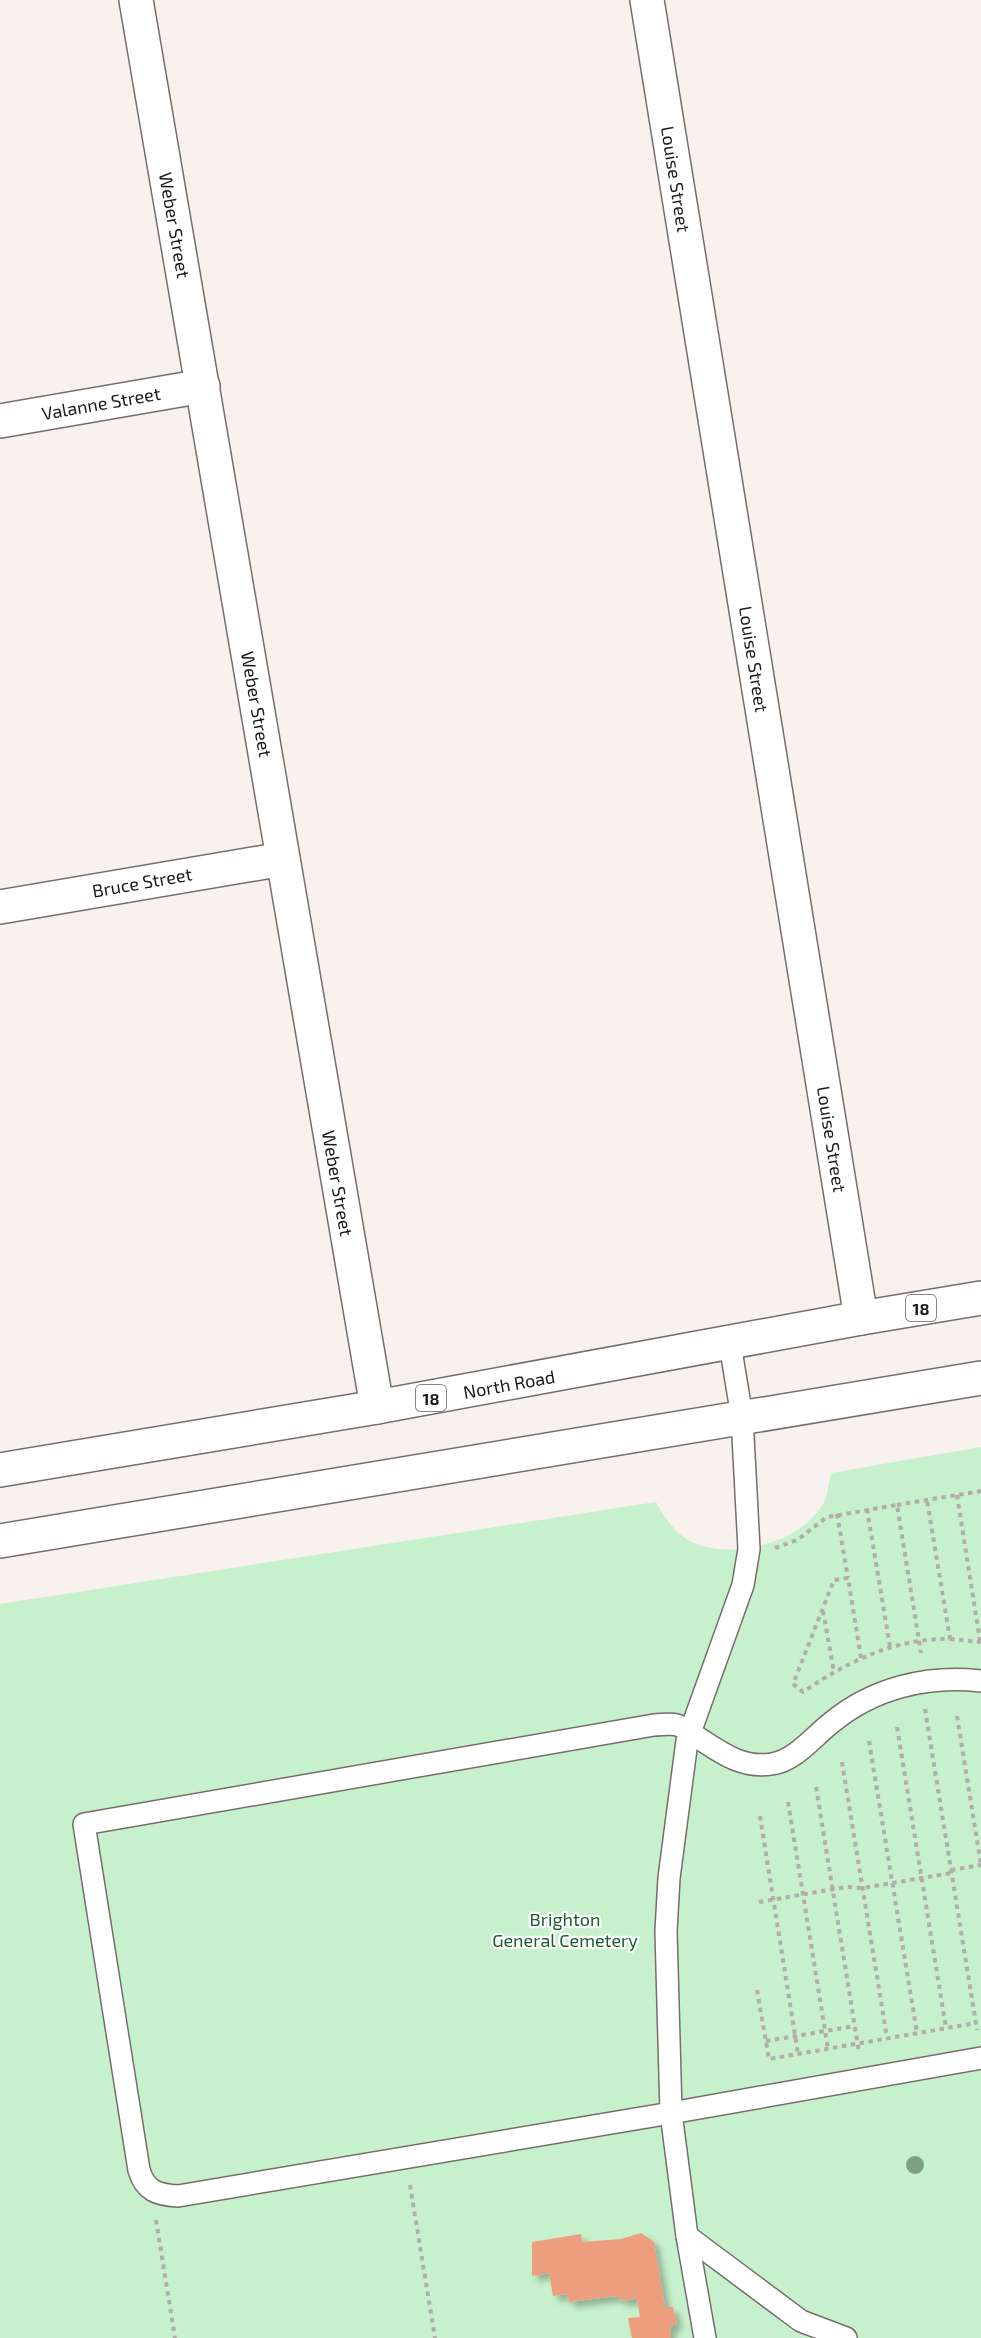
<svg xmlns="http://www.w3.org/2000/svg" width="981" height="2338" font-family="'Exo 2',sans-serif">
<defs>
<filter id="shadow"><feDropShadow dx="5.5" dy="5.5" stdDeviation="3" flood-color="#0004"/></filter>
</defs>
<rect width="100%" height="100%" fill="#f8f1ed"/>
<path fill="#c7f1cc" d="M981,1447V2338H0V1604L656,1502C664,1516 673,1531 688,1540C728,1563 805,1543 825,1500C828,1492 829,1481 831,1473Z"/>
<polygon fill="#ec9e7e" filter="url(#shadow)" points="641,2233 654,2242 665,2307 673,2307 677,2324 670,2326 671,2338 632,2338 628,2318 640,2317 637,2298 624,2301 617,2296 569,2302 567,2294 553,2296 549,2273 532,2276 532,2242 581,2234 582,2242 621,2239"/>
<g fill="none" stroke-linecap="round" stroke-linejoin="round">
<g stroke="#756e6a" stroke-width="24">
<g id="lane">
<path d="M981,1681C927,1675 873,1688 831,1723C813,1737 796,1760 772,1764C742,1769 720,1752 697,1737C691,1733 684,1727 677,1725C670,1723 662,1725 654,1725L84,1824L139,2170C145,2191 158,2195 178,2196L671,2113L981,2058"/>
<polyline points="687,2236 801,2321 846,2338"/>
<polyline points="705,2338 687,2236 671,2113 666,1931 669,1878 687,1741 743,1585 749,1549 742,1417 730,1344"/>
</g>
</g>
<g stroke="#756e6a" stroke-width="36">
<g id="street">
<polyline points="136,0 377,1407"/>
<polyline points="647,0 861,1318"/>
<polyline points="0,421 203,386"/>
<polyline points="0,907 283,859"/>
</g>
</g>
<g stroke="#756e6a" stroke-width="36">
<g id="highway">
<polyline points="0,1470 377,1407 861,1318 981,1298"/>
<polyline points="0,1541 981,1378"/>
</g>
</g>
<g stroke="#b3adaa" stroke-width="4" stroke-dasharray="4.5 4.5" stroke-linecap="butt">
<polyline points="957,1495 980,1641"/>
<polyline points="897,1505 981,1491"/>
<polyline points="867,1509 890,1647"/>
<polyline points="837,1514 848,1578"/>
<polyline points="775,1548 797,1540 827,1517 897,1505 921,1653"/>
<polyline points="823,1611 834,1672"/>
<polyline points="950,1639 981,1642"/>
<path d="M861,1658L848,1578L834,1580L793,1684L803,1692C847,1662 895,1638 950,1639L927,1500"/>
<polyline points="925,1709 977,2030"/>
<polyline points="957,1716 981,1865"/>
<polyline points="897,1727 946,2028"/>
<polyline points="869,1741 917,2033"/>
<polyline points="842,1762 887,2038"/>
<polyline points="816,1787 859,2052"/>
<polyline points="788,1802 828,2049"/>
<polyline points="760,1816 798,2054"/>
<polyline points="951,1870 981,1865"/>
<polyline points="759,1902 846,1887 863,1888 952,1873"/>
<polyline points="757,1990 769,2059 976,2023"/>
<polyline points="766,2041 855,2026"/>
<polyline points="410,2185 435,2338"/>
<polyline points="156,2220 175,2338"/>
</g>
<use href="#lane" stroke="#fff" stroke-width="21"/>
<use href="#street" stroke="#fff" stroke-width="33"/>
<use href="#highway" stroke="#fff" stroke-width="33"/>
</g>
<circle fill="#7da082" cx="915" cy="2165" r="9"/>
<g text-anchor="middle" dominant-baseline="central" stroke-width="4.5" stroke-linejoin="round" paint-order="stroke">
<g fill="#fff" stroke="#5f5d5d" stroke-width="1.5">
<rect x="906" y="1295" width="30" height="26" rx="4.5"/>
<rect x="416" y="1385" width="30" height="26" rx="4.5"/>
</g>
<g font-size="16" font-weight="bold" fill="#1b1817">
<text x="921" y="1308">18</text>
<text x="431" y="1398">18</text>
</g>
<g font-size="18" fill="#1b1817" stroke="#fff">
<text transform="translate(676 179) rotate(81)">Louise Street</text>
<text transform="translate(175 225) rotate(80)">Weber Street</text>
<text transform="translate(101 403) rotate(-10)">Valanne Street</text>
<text transform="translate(754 659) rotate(81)">Louise Street</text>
<text transform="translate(257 704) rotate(80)">Weber Street</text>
<text transform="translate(142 882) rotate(-10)">Bruce Street</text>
<text transform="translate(832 1139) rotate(81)">Louise Street</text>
<text transform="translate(338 1183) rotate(80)">Weber Street</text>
<text transform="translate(509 1384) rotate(-10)">North Road</text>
</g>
<g font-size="18" fill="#185d2b" stroke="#fff">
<text x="565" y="1919">Brighton<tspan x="565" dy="21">General Cemetery</tspan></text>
</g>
</g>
</svg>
